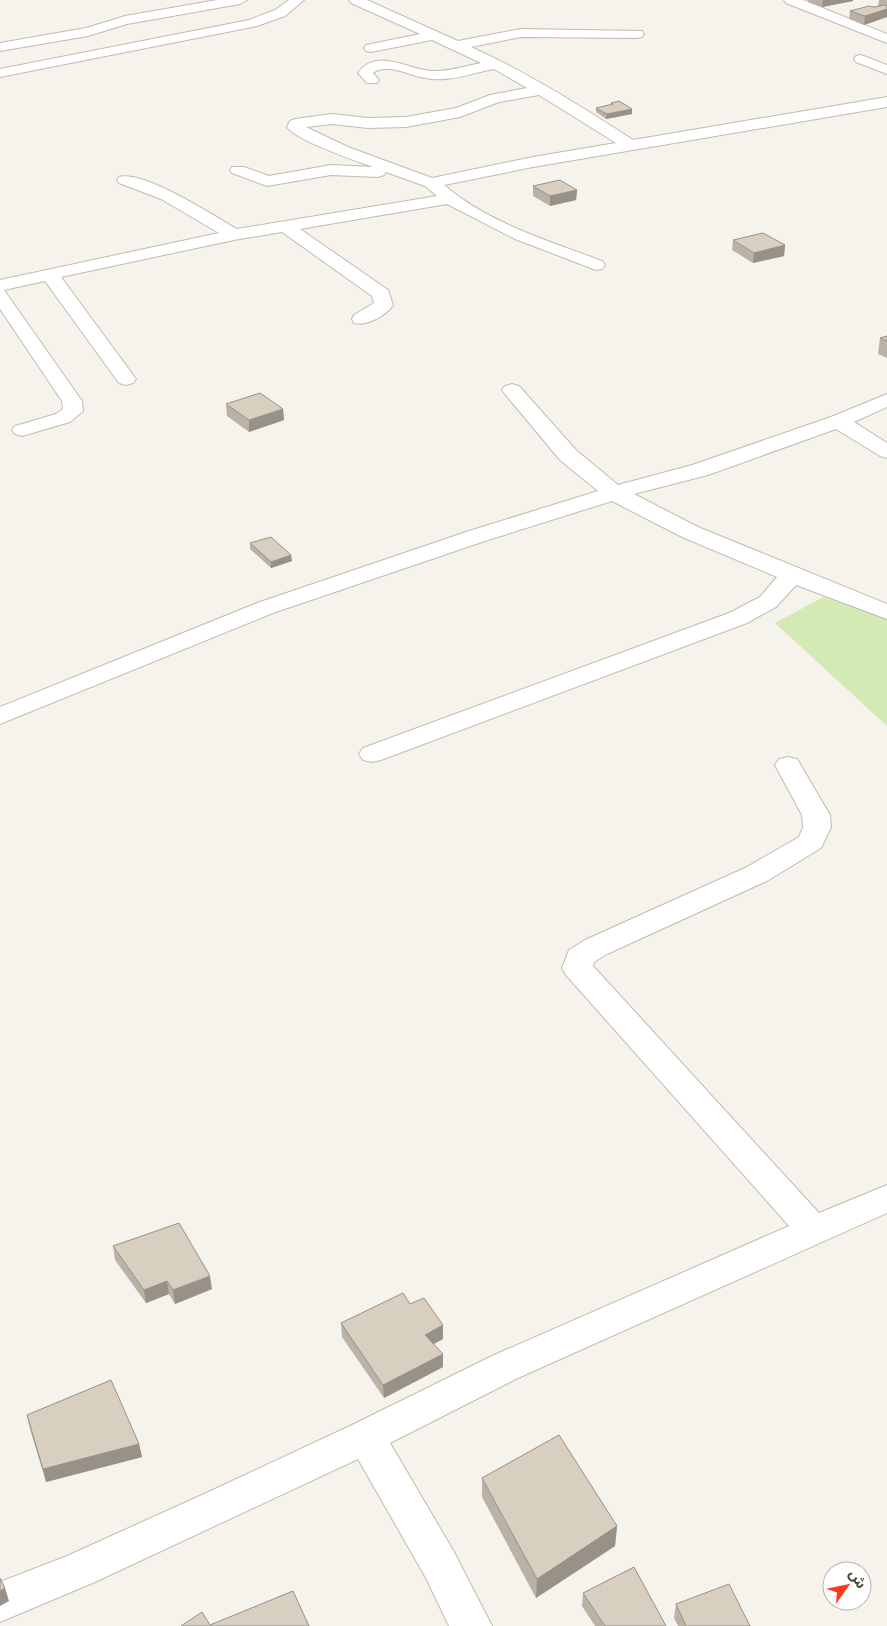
<svg xmlns="http://www.w3.org/2000/svg" width="887" height="1626" font-family="Signika,'Noto Sans Arabic',sans-serif">
<rect width="100%" height="100%" fill="#f6f3ec"/>
<polygon fill="#d3eab5" points="823,597 887,618 887,726 775,623"/>
<g fill="none" stroke-linecap="round" stroke-linejoin="round">
<g stroke="#c2bbae" stroke-width="2">
<g id="minor">
<polygon points="217,0 247,0 240,4 127,24 88,36 0,51 0,43 86,28 125,16"/>
<polygon points="289,0 304,0 285,16 257,26 0,77 0,69 249,20 275,10"/>
<path d="M349,0H367L458,41L521,29L642,31L644,34L642,37L637,38L521,37L471,47C528,73 581,106 633,140L887,97V107L533,167L444,185C488,223 549,241 602,261L605,265L602,269L596,270L515,239L447,204L300,229L388,290L393,305C386,316 367,326 354,323L352,319L354,315L374,303L372,296L282,232L234,240L61,277L136,379L133,383L126,385L119,383L45,281L4,290L82,401L83,411L70,422L22,436L15,434L12,430L15,426L56,414L63,409L62,401L0,309V280L219,233L161,199L119,183L117,180L119,177C144,170 214,216 237,229L437,196L425,186L386,172L384,175L378,177L331,175L267,186L232,173L230,170L232,167H244L269,176L331,165L373,167C354,160 297,141 287,127L290,121L295,119L332,114L368,118L406,117L456,108L490,95L527,88L494,69C472,73 447,83 425,78C410,76 387,62 373,73L379,80L377,83H367L358,73C376,47 407,69 431,71C448,72 465,66 481,63L432,40L371,52L366,51L364,48L366,45L420,34L351,3ZM539,95L616,143L533,157L432,178L348,147L306,127L332,124L368,128L406,127L460,117L499,102Z"/>
<polygon points="784,0 803,0 887,34 887,43 786,3"/>
<polygon points="861,55 887,65 887,74 856,62 854,59 856,56"/>
<polygon points="512,384 519,386 576,450 618,485 692,465 831,417 887,394 887,407 854,422 887,443 887,458 880,456 836,429 708,475 634,494 698,527 887,604 887,619 796,585 776,607 747,623 381,760 372,762 363,760 359,754 363,748 729,613 760,597 777,577 682,537 612,501 485,541 273,613 0,724 0,707 257,603 469,531 598,491 560,460 505,394 502,390 505,386"/>
<polygon points="788,757 797,759 830,815 831,827 821,848 767,881 607,954 594,962 593,966 819,1213 887,1185 887,1213 518,1378 390,1443 454,1552 492,1626 449,1626 426,1578 358,1459 95,1582 0,1622 0,1582 67,1556 215,1489 352,1425 492,1356 789,1226 566,975 562,968 569,950 585,940 747,867 799,837 803,827 802,815 775,765 779,759"/>
</g>
</g>
<use href="#minor" fill="#fff" fill-rule="evenodd"/>
</g>
<g fill="#bab2a6">
<polygon points="808,0 853,0 853,1 822,7 808,2"/>
<polygon points="879,0 887,0 887,17 864,25 849,19 850,11 878,6"/>
<polygon points="611,103 632,114 606,119 596,112 596,108 611,105"/>
<polygon points="533,186 577,190 576,200 550,206 533,196"/>
<polygon points="733,240 785,245 784,256 753,263 732,250"/>
<polygon points="887,336 887,358 878,354 880,338"/>
<polygon points="226,404 283,409 284,420 249,432 227,416"/>
<polygon points="250,543 291,555 292,561 271,568 250,549"/>
<polygon points="113,1246 212,1289 175,1304 169,1294 146,1303 115,1260"/>
<polygon points="410,1304 443,1339 434,1344 443,1367 384,1398 342,1337 341,1323"/>
<polygon points="27,1415 139,1444 142,1457 46,1482 30,1429"/>
<polygon points="482,1478 617,1526 615,1546 536,1598 482,1497"/>
<polygon points="583,1593 666,1626 595,1626 582,1606"/>
<polygon points="676,1604 750,1626 678,1626 674,1618"/>
</g>
<g fill="#979187">
<polygon points="823,0 853,0 853,1 822,7"/>
<polygon points="887,9 887,17 864,25 865,16"/>
<polygon points="632,109 632,114 606,119 607,114"/>
<polygon points="577,190 576,200 550,206 550,196"/>
<polygon points="785,245 784,256 753,263 754,253"/>
<polygon points="283,409 284,420 249,432 249,420"/>
<polygon points="291,555 292,561 271,568 271,562"/>
<polygon points="210,1276 212,1289 175,1304 173,1290"/>
<polygon points="167,1281 169,1294 146,1303 144,1290"/>
<polygon points="443,1325 443,1339 425,1348 425,1335"/>
<polygon points="443,1354 443,1367 384,1398 383,1385"/>
<polygon points="139,1444 142,1457 46,1482 43,1469"/>
<polygon points="617,1526 615,1546 536,1598 537,1579"/>
<polygon points="5,1588 9,1601 0,1606 0,1591"/>
</g>
<g fill="#d8cfc1" stroke="#979187">
<polygon points="885,5 887,6 887,9 865,16 850,11 869,6 874,7"/>
<polygon points="619,101 632,109 607,114 596,108 613,104 611,103"/>
<polygon points="560,180 577,190 550,196 533,186"/>
<polygon points="763,233 785,245 754,253 733,240"/>
<polygon points="887,336 887,341 880,338"/>
<polygon points="260,393 283,409 249,420 226,404"/>
<polygon points="271,537 291,555 271,562 250,543"/>
<polygon points="179,1223 210,1276 173,1290 167,1281 144,1290 113,1246"/>
<polygon points="403,1293 410,1304 424,1298 443,1325 425,1335 443,1354 383,1385 341,1323"/>
<polygon points="111,1380 139,1444 43,1469 27,1415"/>
<polygon points="559,1435 617,1526 537,1579 482,1478"/>
<polygon points="634,1567 666,1626 605,1626 583,1593"/>
<polygon points="0,1578 5,1588 0,1591"/>
<polygon points="729,1584 750,1626 686,1626 676,1604"/>
<polygon points="293,1591 309,1626 181,1626 202,1612 210,1625"/>
</g>
<g transform="translate(847 1586) rotate(57)"><circle r="24" fill="#ffffff" stroke="#b7b4b0"/>
<path d="M0-4L9 19L0 12L-9 19Z" fill="#fd3b1c"/>
<text y="-8" font-size="14" font-weight="bold" text-anchor="middle" fill="#4b4439">ش</text>
</g>
</svg>
